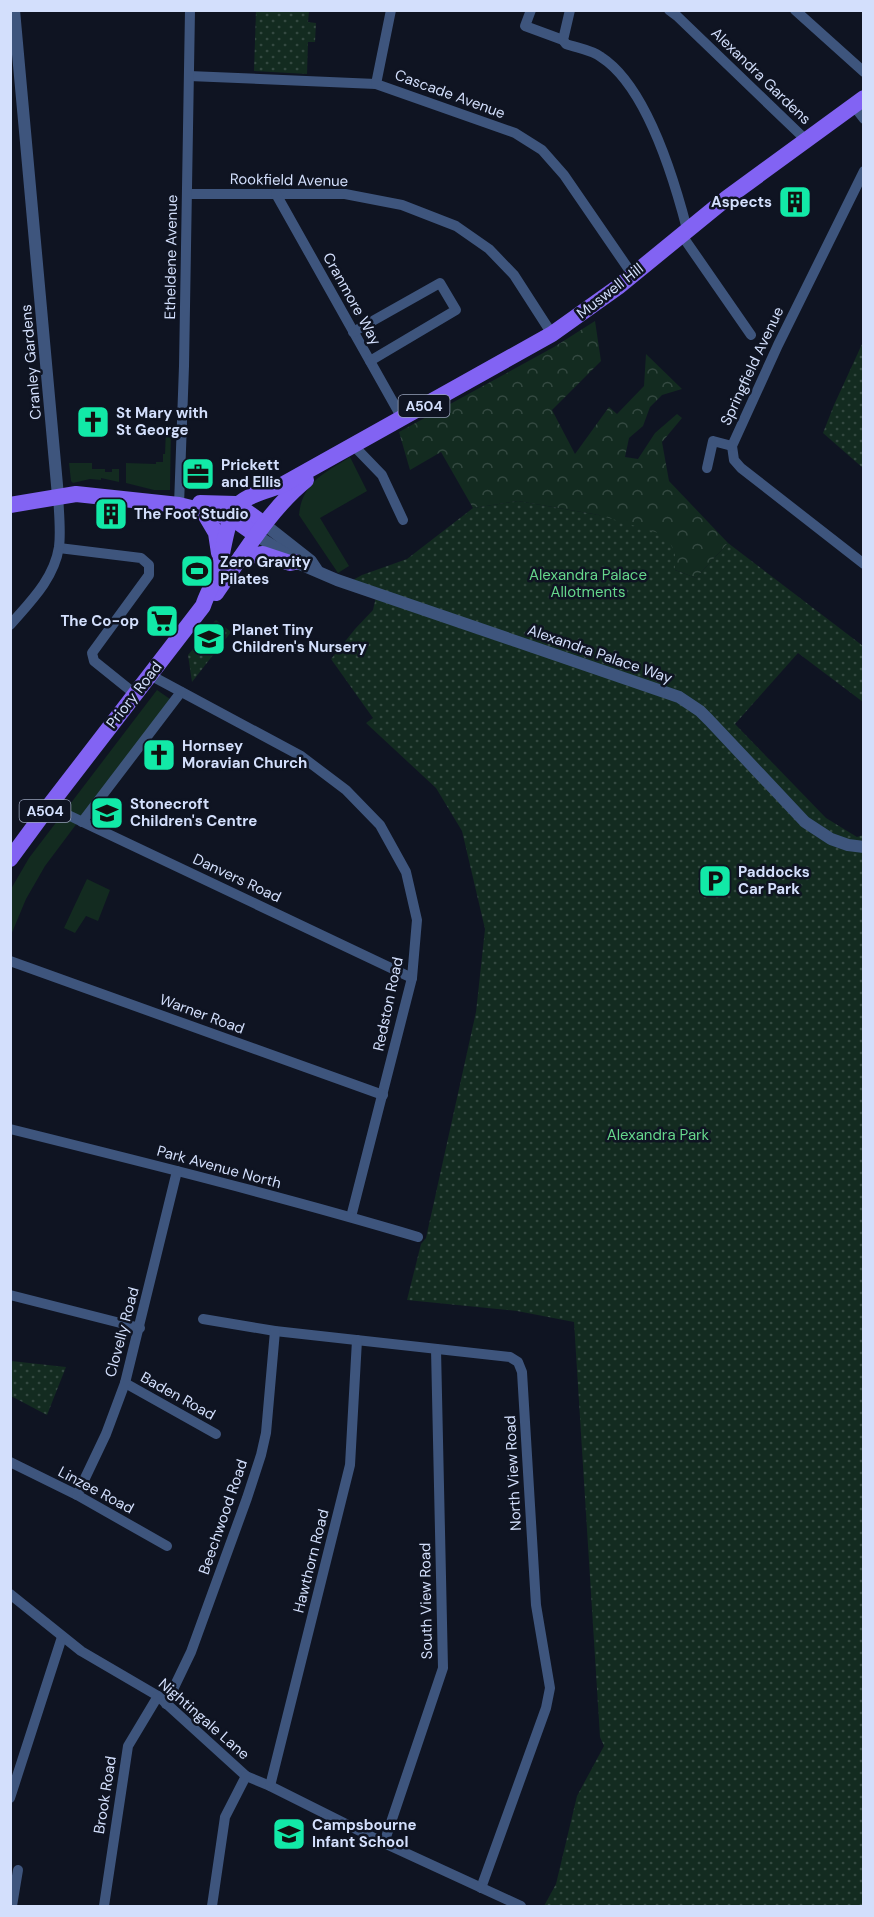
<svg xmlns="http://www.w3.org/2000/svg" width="874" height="1917" font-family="'DM Sans',sans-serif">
<defs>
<pattern id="forest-crowns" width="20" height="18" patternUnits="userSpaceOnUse" patternTransform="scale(1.5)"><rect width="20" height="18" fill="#132b20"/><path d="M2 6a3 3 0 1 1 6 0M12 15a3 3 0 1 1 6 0" fill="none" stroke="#344941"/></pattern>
<pattern id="park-dots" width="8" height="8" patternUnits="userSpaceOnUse" patternTransform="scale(1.5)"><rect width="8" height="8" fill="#132b20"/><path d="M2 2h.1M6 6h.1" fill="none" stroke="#344941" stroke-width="1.8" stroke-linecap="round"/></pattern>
</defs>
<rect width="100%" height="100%" fill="#0f1422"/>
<g fill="#132b20">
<polygon points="166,428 171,428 170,490 154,490 126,483 126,463 156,464 156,462 163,462 163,454 165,454"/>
<path d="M350,457L367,491L320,518L349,566L338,573L299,515C302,482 325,473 350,457Z"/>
<polygon points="69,463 92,463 92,469 105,469 105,472 112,472 112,469 119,469 119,482 101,478 101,480 90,479 73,483 71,481"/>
<polygon points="157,690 170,699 45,866 26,899 11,935 11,889 29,858"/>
<polygon points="87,879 110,890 98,921 86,916 75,933 64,928"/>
</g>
<polygon fill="url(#forest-crowns)" points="595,321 601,361 552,410 575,454 609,407 617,414 644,386 646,354 682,389 662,395 650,407 643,426 629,438 625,457 638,459 655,433 677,414 682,418 662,442 669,481 728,543 696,578 675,570 675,552 599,515 518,501 473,508 441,452 410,470 399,432 554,347"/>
<g fill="url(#park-dots)">
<polygon points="256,11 309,11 308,22 316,23 315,42 308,42 307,74 254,71"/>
<polygon points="863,342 863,468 823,433 834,405"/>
<polygon points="518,501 599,515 665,535 675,552 675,570 696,578 728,543 863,646 863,702 798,653 735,724 826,818 857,837 863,835 863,1906 544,1906 556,1884 577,1796 604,1746 600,1737 574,1322 517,1311 407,1300 421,1244 426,1238 476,1012 485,929 462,831 436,788 366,723 373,718 331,659 355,629 373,610 378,588 353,580 362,575 407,559 473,508"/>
<polygon points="216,620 231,632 192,682 188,655 198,643 206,649 217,635 209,628"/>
<polygon points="11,1361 66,1367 47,1415 11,1396"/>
</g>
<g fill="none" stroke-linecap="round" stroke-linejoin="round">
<g stroke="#3e557d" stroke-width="10">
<polyline points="531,10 525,26 563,40"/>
<path d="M570,10L563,40L566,44C577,48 592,50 601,57C646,86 674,179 687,229"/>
<polyline points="669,10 677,16 806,140"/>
<polyline points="795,10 864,72"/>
<polyline points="189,76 376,84 515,133 542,150 564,175 632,274"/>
<polyline points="376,84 391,10"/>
<polyline points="854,106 864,119"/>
<polyline points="864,171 778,345 732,446 734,460 741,468 864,564"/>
<polyline points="187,194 345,194 402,205 456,226 489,249 514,275 552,334"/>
<polyline points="276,194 402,418"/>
<polyline points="681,234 751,335"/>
<polyline points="353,332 440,283 456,310 370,361"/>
<polyline points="353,445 382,475 403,520"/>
<polyline points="707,468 713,441 732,446"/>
<polyline points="179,505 184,366 190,10"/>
<polyline points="59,548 141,558 149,565 149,575 92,653 94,661 135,694"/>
<path d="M10,625C30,602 54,579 59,547C61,532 59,512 58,496"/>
<polyline points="150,675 301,756 346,790 380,825 406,872 417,920 412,978 351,1217"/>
<polyline points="49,806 412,978"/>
<polyline points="82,822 181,692"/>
<polyline points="10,961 383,1095"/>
<path d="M10,1129C147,1163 284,1197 418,1237"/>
<polyline points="10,1295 140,1328"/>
<polyline points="203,1319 275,1331 510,1357 518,1362 522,1372 536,1605 550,1688 546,1708 481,1888"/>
<polyline points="125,1383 216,1434"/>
<polyline points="10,1462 77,1495 167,1546"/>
<polyline points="77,1495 106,1434 125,1383 177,1171"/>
<polyline points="10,1594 81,1651 158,1696 246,1776 270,1786 384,1843 521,1906"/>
<polyline points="166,1704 191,1652 247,1498 261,1455 266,1433 275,1331"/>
<polyline points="270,1786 350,1465 357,1340"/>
<polyline points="10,1798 62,1637"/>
<polyline points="384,1843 443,1668 436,1349"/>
<polyline points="12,1906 18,1870"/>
<polyline points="104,1906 128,1746 158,1696"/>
<polyline points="212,1906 225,1817 246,1776"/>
</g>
<g stroke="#3e557d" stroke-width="12">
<polyline points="14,10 58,496"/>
<polyline points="264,524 311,561 317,570"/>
<polyline points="256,535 292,558 295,562 337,580 679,697 700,711 709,720 805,822 831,839 848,845 864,847"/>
</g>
<g stroke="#8263f3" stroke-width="16">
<polyline points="200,503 236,504 264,524"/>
<polyline points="10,505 76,494 179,505 232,518 256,535"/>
<polyline points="203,511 216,533 219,553"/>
<polyline points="241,557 263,554 290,563 295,562"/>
<path d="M216,593C244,554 269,510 306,480"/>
<path d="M10,859L49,806L203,606C207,593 215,581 219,567C224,549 226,519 239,504C249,494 270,490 282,485L552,334L618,287L727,198L864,98"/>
</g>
</g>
<defs>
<g id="building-square" transform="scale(1.725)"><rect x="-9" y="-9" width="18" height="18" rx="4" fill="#12e9a7" stroke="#0f1422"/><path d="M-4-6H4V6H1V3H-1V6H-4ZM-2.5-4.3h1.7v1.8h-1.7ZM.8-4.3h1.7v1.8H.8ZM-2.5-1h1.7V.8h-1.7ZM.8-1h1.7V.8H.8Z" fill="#111"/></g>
<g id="church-square" transform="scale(1.725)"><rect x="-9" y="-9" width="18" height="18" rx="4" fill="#12e9a7" stroke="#0f1422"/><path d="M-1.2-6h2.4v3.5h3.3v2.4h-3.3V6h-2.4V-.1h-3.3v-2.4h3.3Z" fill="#111"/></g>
<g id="office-square" transform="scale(1.725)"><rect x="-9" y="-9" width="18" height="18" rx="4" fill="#12e9a7" stroke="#0f1422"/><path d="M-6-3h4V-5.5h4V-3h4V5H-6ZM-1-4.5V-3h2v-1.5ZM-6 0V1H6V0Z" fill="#111"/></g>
<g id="stadium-square" transform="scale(1.725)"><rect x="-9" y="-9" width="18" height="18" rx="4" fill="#12e9a7" stroke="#0f1422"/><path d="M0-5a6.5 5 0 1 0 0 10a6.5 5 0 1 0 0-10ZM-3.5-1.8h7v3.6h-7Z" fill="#111"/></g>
<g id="supermarket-square" transform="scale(1.725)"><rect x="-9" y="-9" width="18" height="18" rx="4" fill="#12e9a7" stroke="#0f1422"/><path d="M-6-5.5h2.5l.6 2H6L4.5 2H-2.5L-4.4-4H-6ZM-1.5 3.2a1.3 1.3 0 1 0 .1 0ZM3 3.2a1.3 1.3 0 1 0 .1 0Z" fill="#111"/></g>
<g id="school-square" transform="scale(1.725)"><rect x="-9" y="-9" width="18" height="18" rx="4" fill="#12e9a7" stroke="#0f1422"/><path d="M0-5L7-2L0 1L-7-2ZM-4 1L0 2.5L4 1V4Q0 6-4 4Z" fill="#111"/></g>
<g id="parking-square" transform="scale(1.725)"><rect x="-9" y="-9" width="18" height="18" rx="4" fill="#12e9a7" stroke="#0f1422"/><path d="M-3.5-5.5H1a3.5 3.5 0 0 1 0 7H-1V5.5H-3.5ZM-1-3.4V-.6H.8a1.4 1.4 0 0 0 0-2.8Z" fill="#111"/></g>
</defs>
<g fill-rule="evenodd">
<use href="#building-square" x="795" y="202"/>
<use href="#church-square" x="93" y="422"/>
<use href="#office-square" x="198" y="474"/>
<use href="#building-square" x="111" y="514"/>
<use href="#stadium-square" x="197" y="571"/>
<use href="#supermarket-square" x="162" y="621"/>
<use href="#school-square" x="209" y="639"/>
<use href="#church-square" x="159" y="755"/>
<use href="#school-square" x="107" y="813"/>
<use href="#parking-square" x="715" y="881"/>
<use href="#school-square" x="289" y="1834"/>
</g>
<g text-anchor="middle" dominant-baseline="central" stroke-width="5" stroke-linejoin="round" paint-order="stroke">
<g fill="#0f1422" stroke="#98a2bb" stroke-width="1.5">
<rect x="398.5" y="395" width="51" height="22" rx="4.5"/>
<rect x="19.5" y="800" width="51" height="22" rx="4.5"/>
</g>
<g font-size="14" font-weight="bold" fill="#d3dffc">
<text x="424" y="406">A504</text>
<text x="45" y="811">A504</text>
</g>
<g font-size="15" fill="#d3dffc" stroke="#0f1422">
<text transform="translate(761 76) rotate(44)">Alexandra Gardens</text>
<text transform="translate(450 94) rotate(20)">Cascade Avenue</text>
<text transform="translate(289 180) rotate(1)">Rookfield Avenue</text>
<text transform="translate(171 257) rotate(-89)">Etheldene Avenue</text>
<text transform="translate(610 291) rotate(-38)">Muswell Hill</text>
<text transform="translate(352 299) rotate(61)">Cranmore Way</text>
<text transform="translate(31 362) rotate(-95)">Cranley Gardens</text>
<text transform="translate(752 366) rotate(-65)">Springfield Avenue</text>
<text transform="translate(600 654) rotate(19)">Alexandra Palace Way</text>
<text transform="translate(134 695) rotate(-52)">Priory Road</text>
<text transform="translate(237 878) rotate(25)">Danvers Road</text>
<text transform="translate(388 1004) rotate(-78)">Redston Road</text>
<text transform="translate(202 1014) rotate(20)">Warner Road</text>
<text transform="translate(219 1167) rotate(15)">Park Avenue North</text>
<text transform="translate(122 1332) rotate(-75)">Clovelly Road</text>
<text transform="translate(178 1396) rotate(29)">Baden Road</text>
<text transform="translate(513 1473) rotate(-93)">North View Road</text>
<text transform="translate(96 1490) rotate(28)">Linzee Road</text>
<text transform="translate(223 1517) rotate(-71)">Beechwood Road</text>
<text transform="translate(311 1561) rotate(-76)">Hawthorn Road</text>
<text transform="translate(426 1601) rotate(-91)">South View Road</text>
<text transform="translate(204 1719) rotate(41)">Nightingale Lane</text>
<text transform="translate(105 1795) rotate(-81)">Brook Road</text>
</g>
<g font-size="15" font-weight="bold" fill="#d3dffc" stroke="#0f1422" text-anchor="start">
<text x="772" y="202" text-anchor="end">Aspects</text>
<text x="116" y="413">St Mary with<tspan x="116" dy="17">St George</tspan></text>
<text x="221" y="465">Prickett<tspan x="221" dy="17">and Ellis</tspan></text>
<text x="134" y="514">The Foot Studio</text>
<text x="220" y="562">Zero Gravity<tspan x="220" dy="17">Pilates</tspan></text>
<text x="139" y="621" text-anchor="end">The Co-op</text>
<text x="232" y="630">Planet Tiny<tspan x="232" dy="17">Children's Nursery</tspan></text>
<text x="182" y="746">Hornsey<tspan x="182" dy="17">Moravian Church</tspan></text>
<text x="130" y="804">Stonecroft<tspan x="130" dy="17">Children's Centre</tspan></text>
<text x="738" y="872">Paddocks<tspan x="738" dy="17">Car Park</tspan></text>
<text x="312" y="1825">Campsbourne<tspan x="312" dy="17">Infant School</tspan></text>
</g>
<g font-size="15" fill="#65d68c" stroke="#0f1422">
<text x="588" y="575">Alexandra Palace<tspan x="588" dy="17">Allotments</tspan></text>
<text x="658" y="1135">Alexandra Park</text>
</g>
</g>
<rect width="874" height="1917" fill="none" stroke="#d3dffc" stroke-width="24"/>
</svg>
